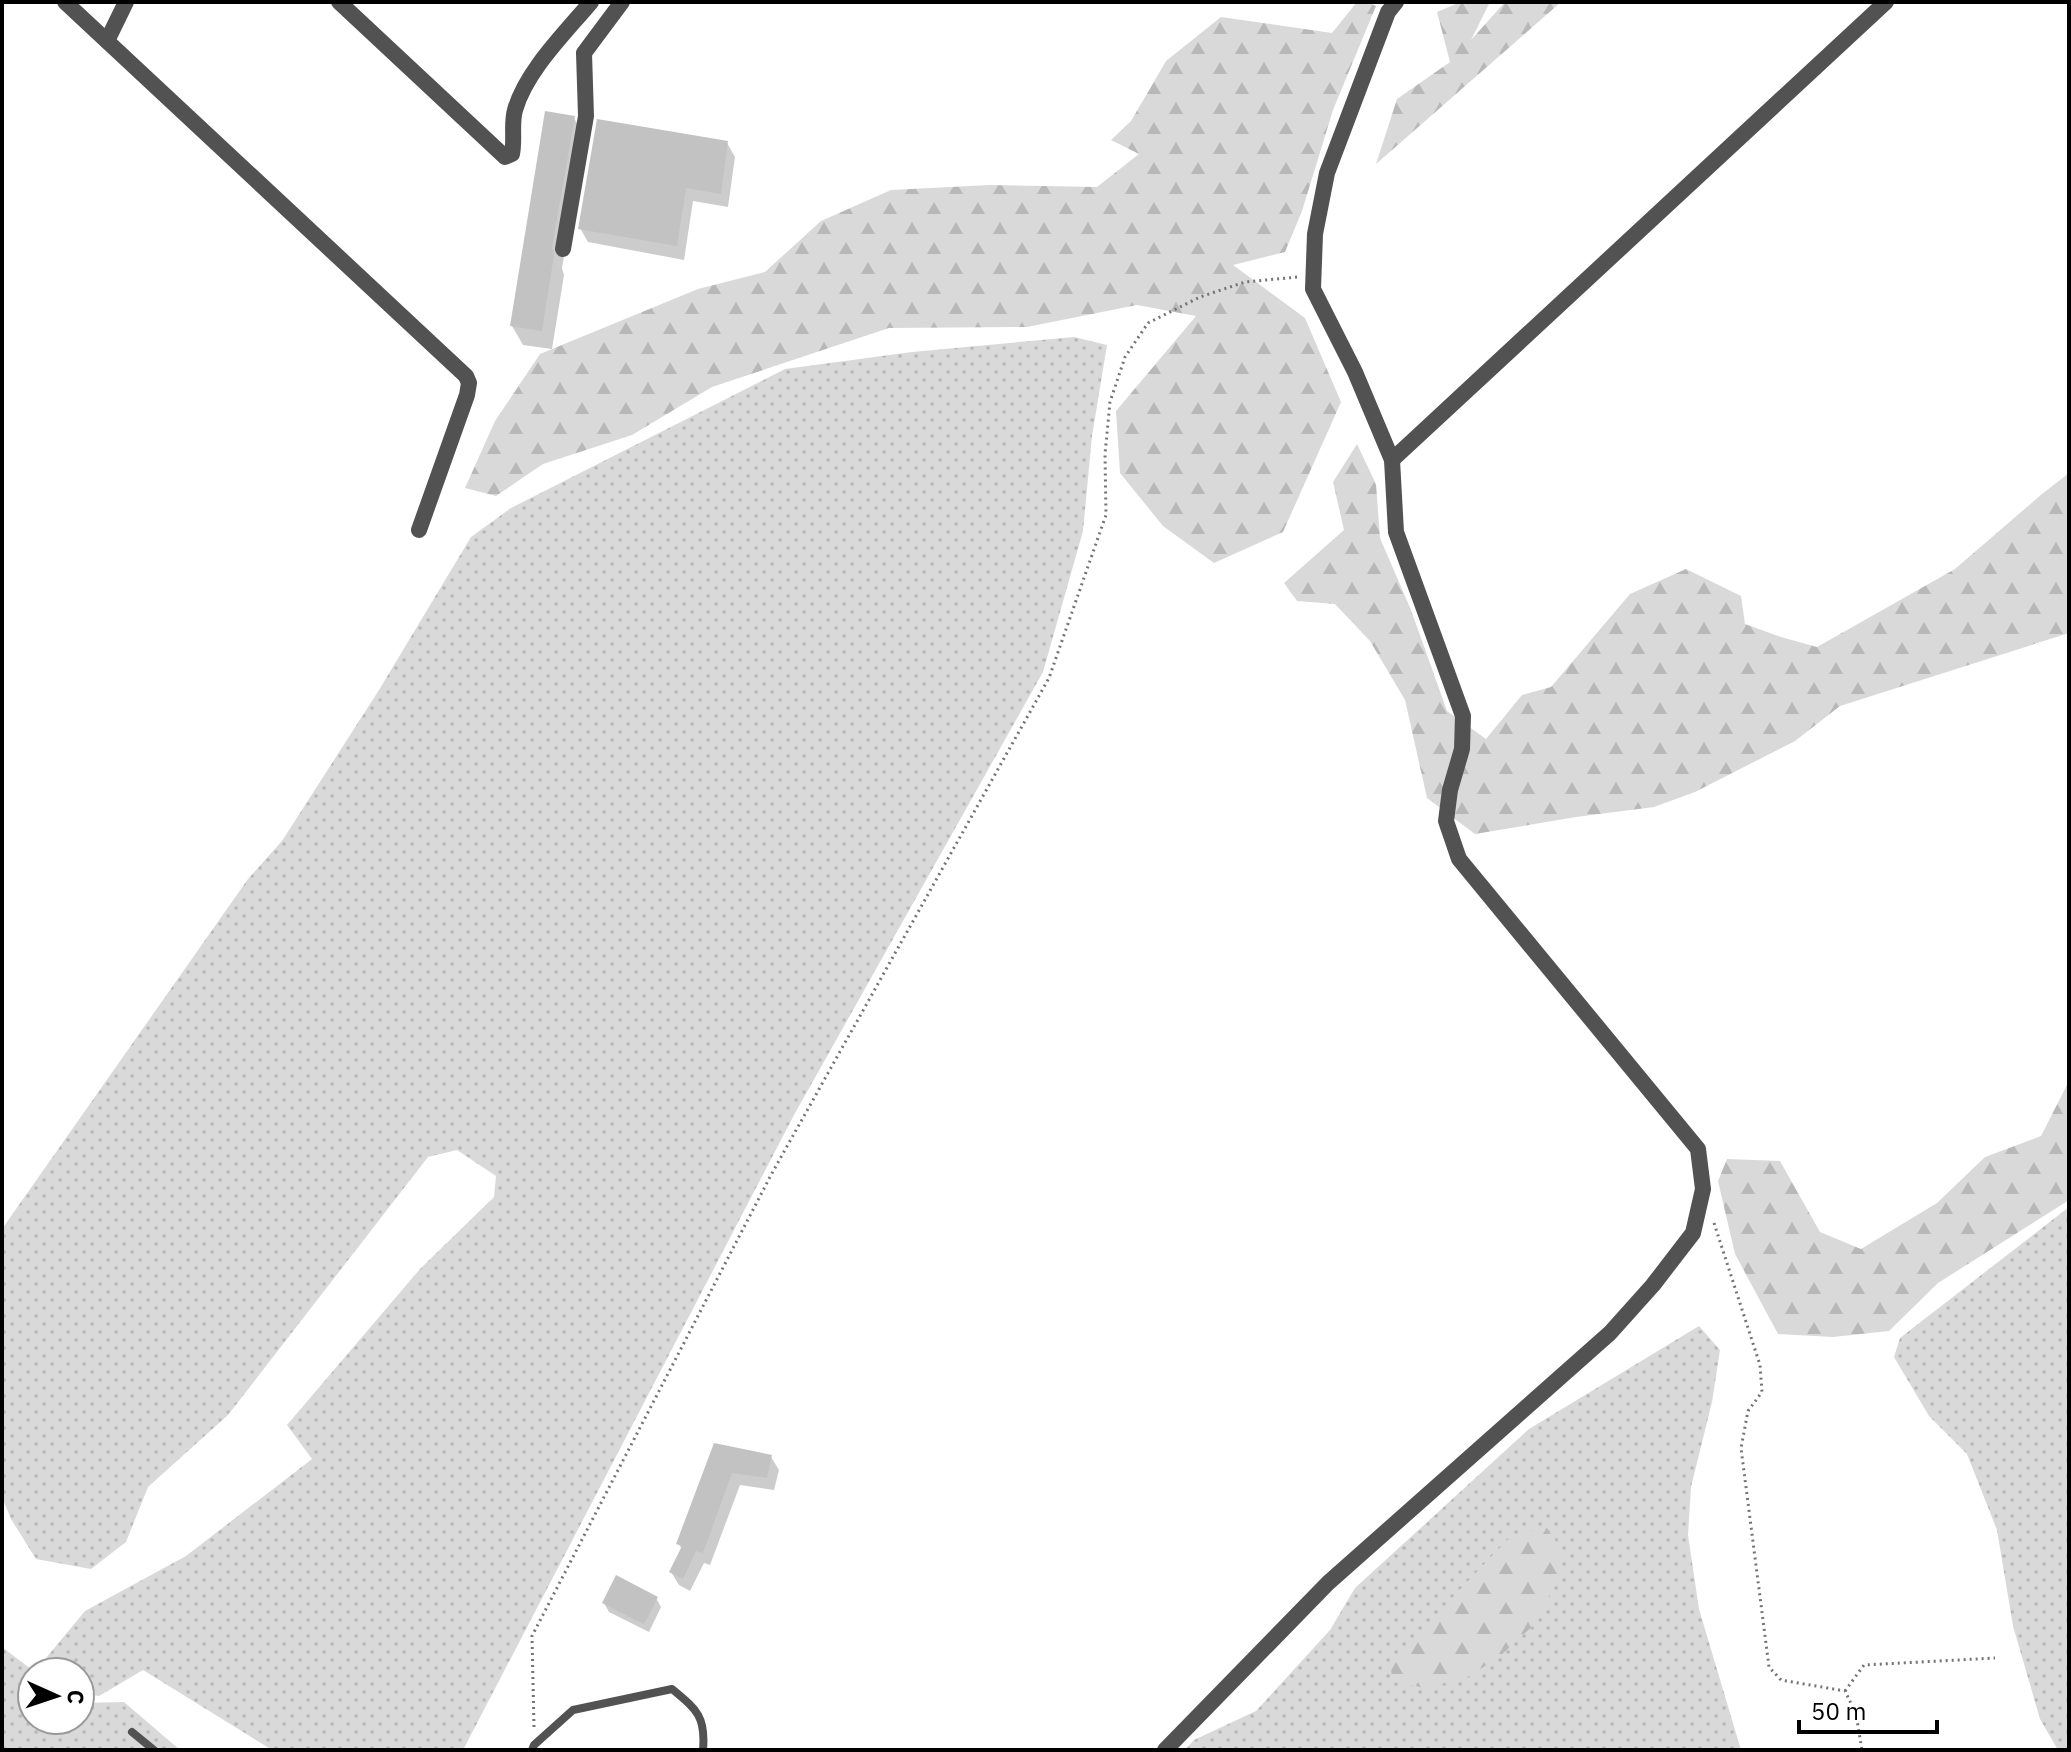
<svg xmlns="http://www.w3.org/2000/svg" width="2071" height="1752" font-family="'IBM Plex Sans',sans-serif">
<defs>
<pattern id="grass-dots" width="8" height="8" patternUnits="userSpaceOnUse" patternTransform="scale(2)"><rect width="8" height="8" fill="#d9d9d9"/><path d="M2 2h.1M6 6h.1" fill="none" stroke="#b8b8b8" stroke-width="1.8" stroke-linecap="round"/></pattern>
<pattern id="forest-firs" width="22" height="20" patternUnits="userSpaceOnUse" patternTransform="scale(2)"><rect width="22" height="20" fill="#d9d9d9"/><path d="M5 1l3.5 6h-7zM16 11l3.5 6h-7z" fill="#b8b8b8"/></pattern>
</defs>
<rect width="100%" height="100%" fill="#fff"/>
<g fill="url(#grass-dots)">
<polygon points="1074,337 1107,345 1092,436 1083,531 1043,672 794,1115 463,1750 272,1750 143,1670 99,1696 80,1693 80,1672 47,1672 46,1658 85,1611 186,1556 312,1459 287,1425 420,1269 494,1197 496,1176 457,1150 428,1157 228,1415 148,1487 126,1542 91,1569 36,1559 11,1519 2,1497 2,1229 248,879 282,841 379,690 471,537 511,508 785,369 912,352"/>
<polygon points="2069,1207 2069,1750 2058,1750 2040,1719 2013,1626 1997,1530 1967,1454 1929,1416 1894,1357 1900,1338"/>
<polygon points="1699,1326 1720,1350 1712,1402 1691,1487 1688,1535 1699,1609 1741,1750 1185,1750 1194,1740 1256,1711 1330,1630 1355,1588 1529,1429"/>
<polygon points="2,1647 35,1672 32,1672 32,1720 80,1720 80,1703 124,1702 180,1750 2,1750"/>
</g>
<g fill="url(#forest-firs)">
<polygon points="1357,2 1367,2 1376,6 1333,110 1302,211 1285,252 1233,265 1305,318 1341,402 1283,532 1214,563 1163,526 1120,473 1116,411 1196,316 1137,305 1027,327 889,328 712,387 632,435 543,464 496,496 465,488 495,421 540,354 698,289 765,272 821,221 891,190 990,185 1097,187 1139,154 1111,140 1131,121 1166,61 1221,17 1332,33"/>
<polygon points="1461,2 1490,2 1471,40 1505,2 1561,2 1376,164 1397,99 1450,62 1437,12"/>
<polygon points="1357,444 1376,484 1380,538 1411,610 1447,711 1486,739 1522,695 1551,687 1630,594 1686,569 1741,596 1745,624 1781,637 1817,647 1955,569 2042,494 2069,473 2069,633 1840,706 1795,741 1695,792 1654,807 1576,817 1475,834 1427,798 1405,700 1370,641 1335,604 1297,601 1284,583 1344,530 1333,482"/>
<polygon points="2069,1081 2069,1200 1938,1283 1889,1331 1833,1337 1778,1334 1735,1254 1718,1181 1727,1159 1780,1161 1820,1232 1861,1249 1937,1203 1985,1157 2041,1136"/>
<polygon points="1546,1527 1562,1550 1556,1581 1538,1621 1499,1657 1463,1680 1421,1687 1393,1682 1390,1663 1512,1535"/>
</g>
<g fill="#0003">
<polygon points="574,118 584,137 562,268 564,275 552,349 523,345 512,326"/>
<polygon points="727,143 735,157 728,207 693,201 684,260 588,242 580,228"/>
<polygon points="715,1446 771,1457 779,1470 774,1490 740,1485 710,1565 704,1563 690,1591 679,1585 671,1572 682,1550 679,1544"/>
<polygon points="656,1598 661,1607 649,1632 609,1612 604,1603"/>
</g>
<g fill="#c2c2c2">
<polygon points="545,111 575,116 552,247 554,255 542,331 510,326"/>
<polygon points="597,119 728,141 721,194 686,188 677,246 578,229"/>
<polygon points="714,1443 772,1455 767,1478 732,1473 703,1553 696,1551 683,1579 669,1572 682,1546 676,1544"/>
<polygon points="616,1575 658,1597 644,1624 602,1603"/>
</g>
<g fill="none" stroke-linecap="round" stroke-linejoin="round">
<g stroke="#747474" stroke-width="3" stroke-dasharray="2 4" stroke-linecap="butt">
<polyline points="1714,1223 1760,1365 1762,1392 1748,1411 1741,1448 1769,1667 1781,1680 1845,1691 1856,1714 1862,1750"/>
<polyline points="1845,1691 1864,1665 1995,1658"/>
<polyline points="534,1727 532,1636 771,1175 1049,678 1106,515 1105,454 1110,402 1125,357 1148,323 1200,297 1245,282 1298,277"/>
</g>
<g stroke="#525252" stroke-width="8">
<polyline points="132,1732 154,1750"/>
<path d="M532,1750L534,1745L573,1710L672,1689C696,1709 706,1716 703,1750"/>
</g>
<g stroke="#525252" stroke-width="16">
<polyline points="65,2 466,376 469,383 467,395 419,530"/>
<path d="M339,2L505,157L512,154C515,139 511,124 515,110C526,71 565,33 591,2"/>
<polyline points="107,41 126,2"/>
<polyline points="563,249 586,116 584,53 622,2"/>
<polyline points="1392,460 1886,2"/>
</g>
<polyline stroke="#525252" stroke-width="16" points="1165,1750 1328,1583 1610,1333 1653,1285 1693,1233 1703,1189 1698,1149 1459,859 1446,821 1450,790 1462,749 1463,716 1396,532 1392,460 1355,372 1313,289 1315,234 1327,173 1388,12 1396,2"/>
</g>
<rect width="2071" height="1752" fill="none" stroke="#000000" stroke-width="8"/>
<g transform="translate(56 1696) rotate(93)"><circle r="38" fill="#ffffff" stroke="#999999" stroke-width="2"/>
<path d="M0-6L14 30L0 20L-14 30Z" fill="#000000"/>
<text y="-12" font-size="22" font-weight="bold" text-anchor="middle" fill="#000000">С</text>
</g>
<path d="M1799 1720v12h138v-12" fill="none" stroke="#000000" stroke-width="4"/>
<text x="1811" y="1720" font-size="24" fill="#000000" stroke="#ffffff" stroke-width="6" paint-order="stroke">50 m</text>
</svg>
